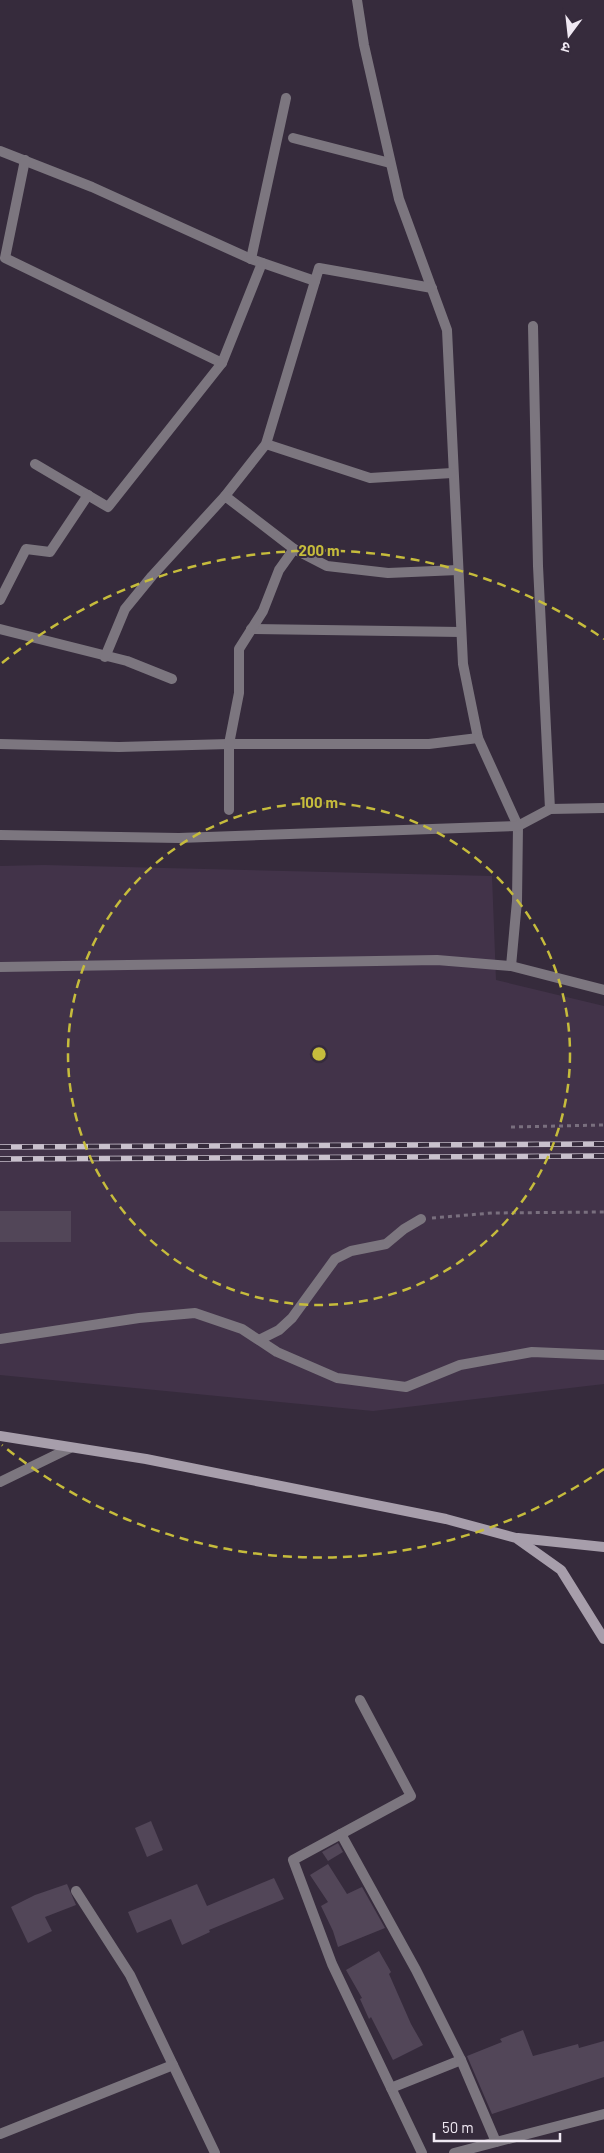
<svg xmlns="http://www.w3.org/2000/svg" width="604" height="2153" font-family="Barlow,'Noto Sans Devanagari',sans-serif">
<rect width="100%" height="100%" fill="#362b3c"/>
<polygon fill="#423349" points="44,865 492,876 496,980 604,1006 604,1384 373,1411 0,1375 0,866"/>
<g fill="#524658">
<rect x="0" y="1211" width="71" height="31"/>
<polygon points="151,1821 163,1850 147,1857 135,1828"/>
<polygon points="338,1843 343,1852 328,1861 322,1852"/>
<polygon points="328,1864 347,1894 362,1887 385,1928 338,1947 333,1931 321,1906 328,1902 310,1875"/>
<polygon points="274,1878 284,1899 209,1930 210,1932 182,1945 171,1919 137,1933 128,1912 197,1884 207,1906"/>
<polygon points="67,1884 76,1905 45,1917 52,1931 28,1943 11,1907 35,1895"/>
<polygon points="379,1951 391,1972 389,1974 411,2024 423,2045 393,2060 371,2017 369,2019 360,1999 362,1998 346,1970"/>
<polygon points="523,2030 533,2056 578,2044 579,2048 604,2041 604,2077 492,2114 467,2056 502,2042 500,2039"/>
</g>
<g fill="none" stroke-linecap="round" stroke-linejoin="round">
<g stroke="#796f7e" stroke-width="3" stroke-dasharray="4 4" stroke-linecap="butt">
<polyline points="511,1127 604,1125"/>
<polyline points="432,1218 492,1213 604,1212"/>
</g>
<g stroke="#7c767f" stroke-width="10">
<polyline points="357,0 364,45 399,199 447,330 463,664 478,738 518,826 517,901 511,966"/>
<polyline points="293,138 390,163"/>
<polyline points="0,151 92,187 251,259 315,281"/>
<polyline points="25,160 5,258 222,363 262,263"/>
<polyline points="251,259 286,98"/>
<polyline points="533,326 538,566 550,809"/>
<polyline points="266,444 370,478 452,473"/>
<polyline points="35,464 108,507 222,363"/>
<polyline points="225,496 266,444 319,268 432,288"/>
<polyline points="0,600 26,549 50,552 88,495"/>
<polyline points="0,629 127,661 172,679"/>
<polyline points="251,629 461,632"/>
<polyline points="105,657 125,609 152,576 225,496 294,549 327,566 388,573 458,570"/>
<polyline points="0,744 119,747 229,744 429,744 478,738"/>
<polyline points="229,810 229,744 239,693 239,649 263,611 279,570 294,549"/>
<polyline points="0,835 179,838 518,826 550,809 604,808"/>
<polyline points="0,967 437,960 511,966 604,990"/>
<polyline points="0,1339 139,1318 195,1313 242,1329 277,1352 337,1378 406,1387 460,1365 532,1352 604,1355"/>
<polyline points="259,1340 279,1330 292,1318 335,1259 351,1251 386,1244 404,1229 421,1219"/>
<polyline points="0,1482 70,1448"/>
<polyline points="360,1700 411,1796 293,1860 332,1964 422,2153"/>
<polyline points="341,1834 416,1970 461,2060 391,2088"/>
<polyline points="76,1891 130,1975 215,2153"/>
<polyline points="461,2060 496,2142"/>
<polyline points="0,2134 173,2065"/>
<polyline points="454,2153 604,2114"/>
</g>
<g stroke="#a79eab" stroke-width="10">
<polyline points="0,1436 146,1459 446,1519 516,1538 561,1570 604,1639"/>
<polyline points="518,1538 604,1547"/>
</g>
<g stroke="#c9c1cd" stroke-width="5.5">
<g id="rail">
<polyline points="0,1147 604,1144"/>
<polyline points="0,1159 604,1156"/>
</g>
</g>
<use href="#rail" stroke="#362b3c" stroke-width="4" stroke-dasharray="11" stroke-linecap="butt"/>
</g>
<g fill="none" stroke="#c6bc3c" stroke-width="2.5" stroke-dasharray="9 6">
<circle cx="319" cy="1054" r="251"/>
<path d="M604 1469A503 503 0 0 1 2 1445M2 663A503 503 0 0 1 604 639"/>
</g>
<circle cx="319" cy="1054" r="8" fill="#c6bc3c" stroke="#362b3c" stroke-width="2.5"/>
<g font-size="15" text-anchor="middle" font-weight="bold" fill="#c6bc3c" stroke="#362b3c" stroke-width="4" stroke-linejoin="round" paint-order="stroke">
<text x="319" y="556">200 m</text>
<text x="319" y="808">100 m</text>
</g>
<g transform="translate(569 35) rotate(195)" stroke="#362b3c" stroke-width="4" paint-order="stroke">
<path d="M0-4L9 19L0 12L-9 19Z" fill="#f0e9f3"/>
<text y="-8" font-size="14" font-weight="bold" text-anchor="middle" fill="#f0e9f3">उ</text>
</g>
<path d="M434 2133v8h126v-8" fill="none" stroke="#f0e9f3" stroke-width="2.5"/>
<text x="442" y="2133" font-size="15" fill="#f0e9f3" stroke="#362b3c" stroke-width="4" paint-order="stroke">50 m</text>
</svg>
